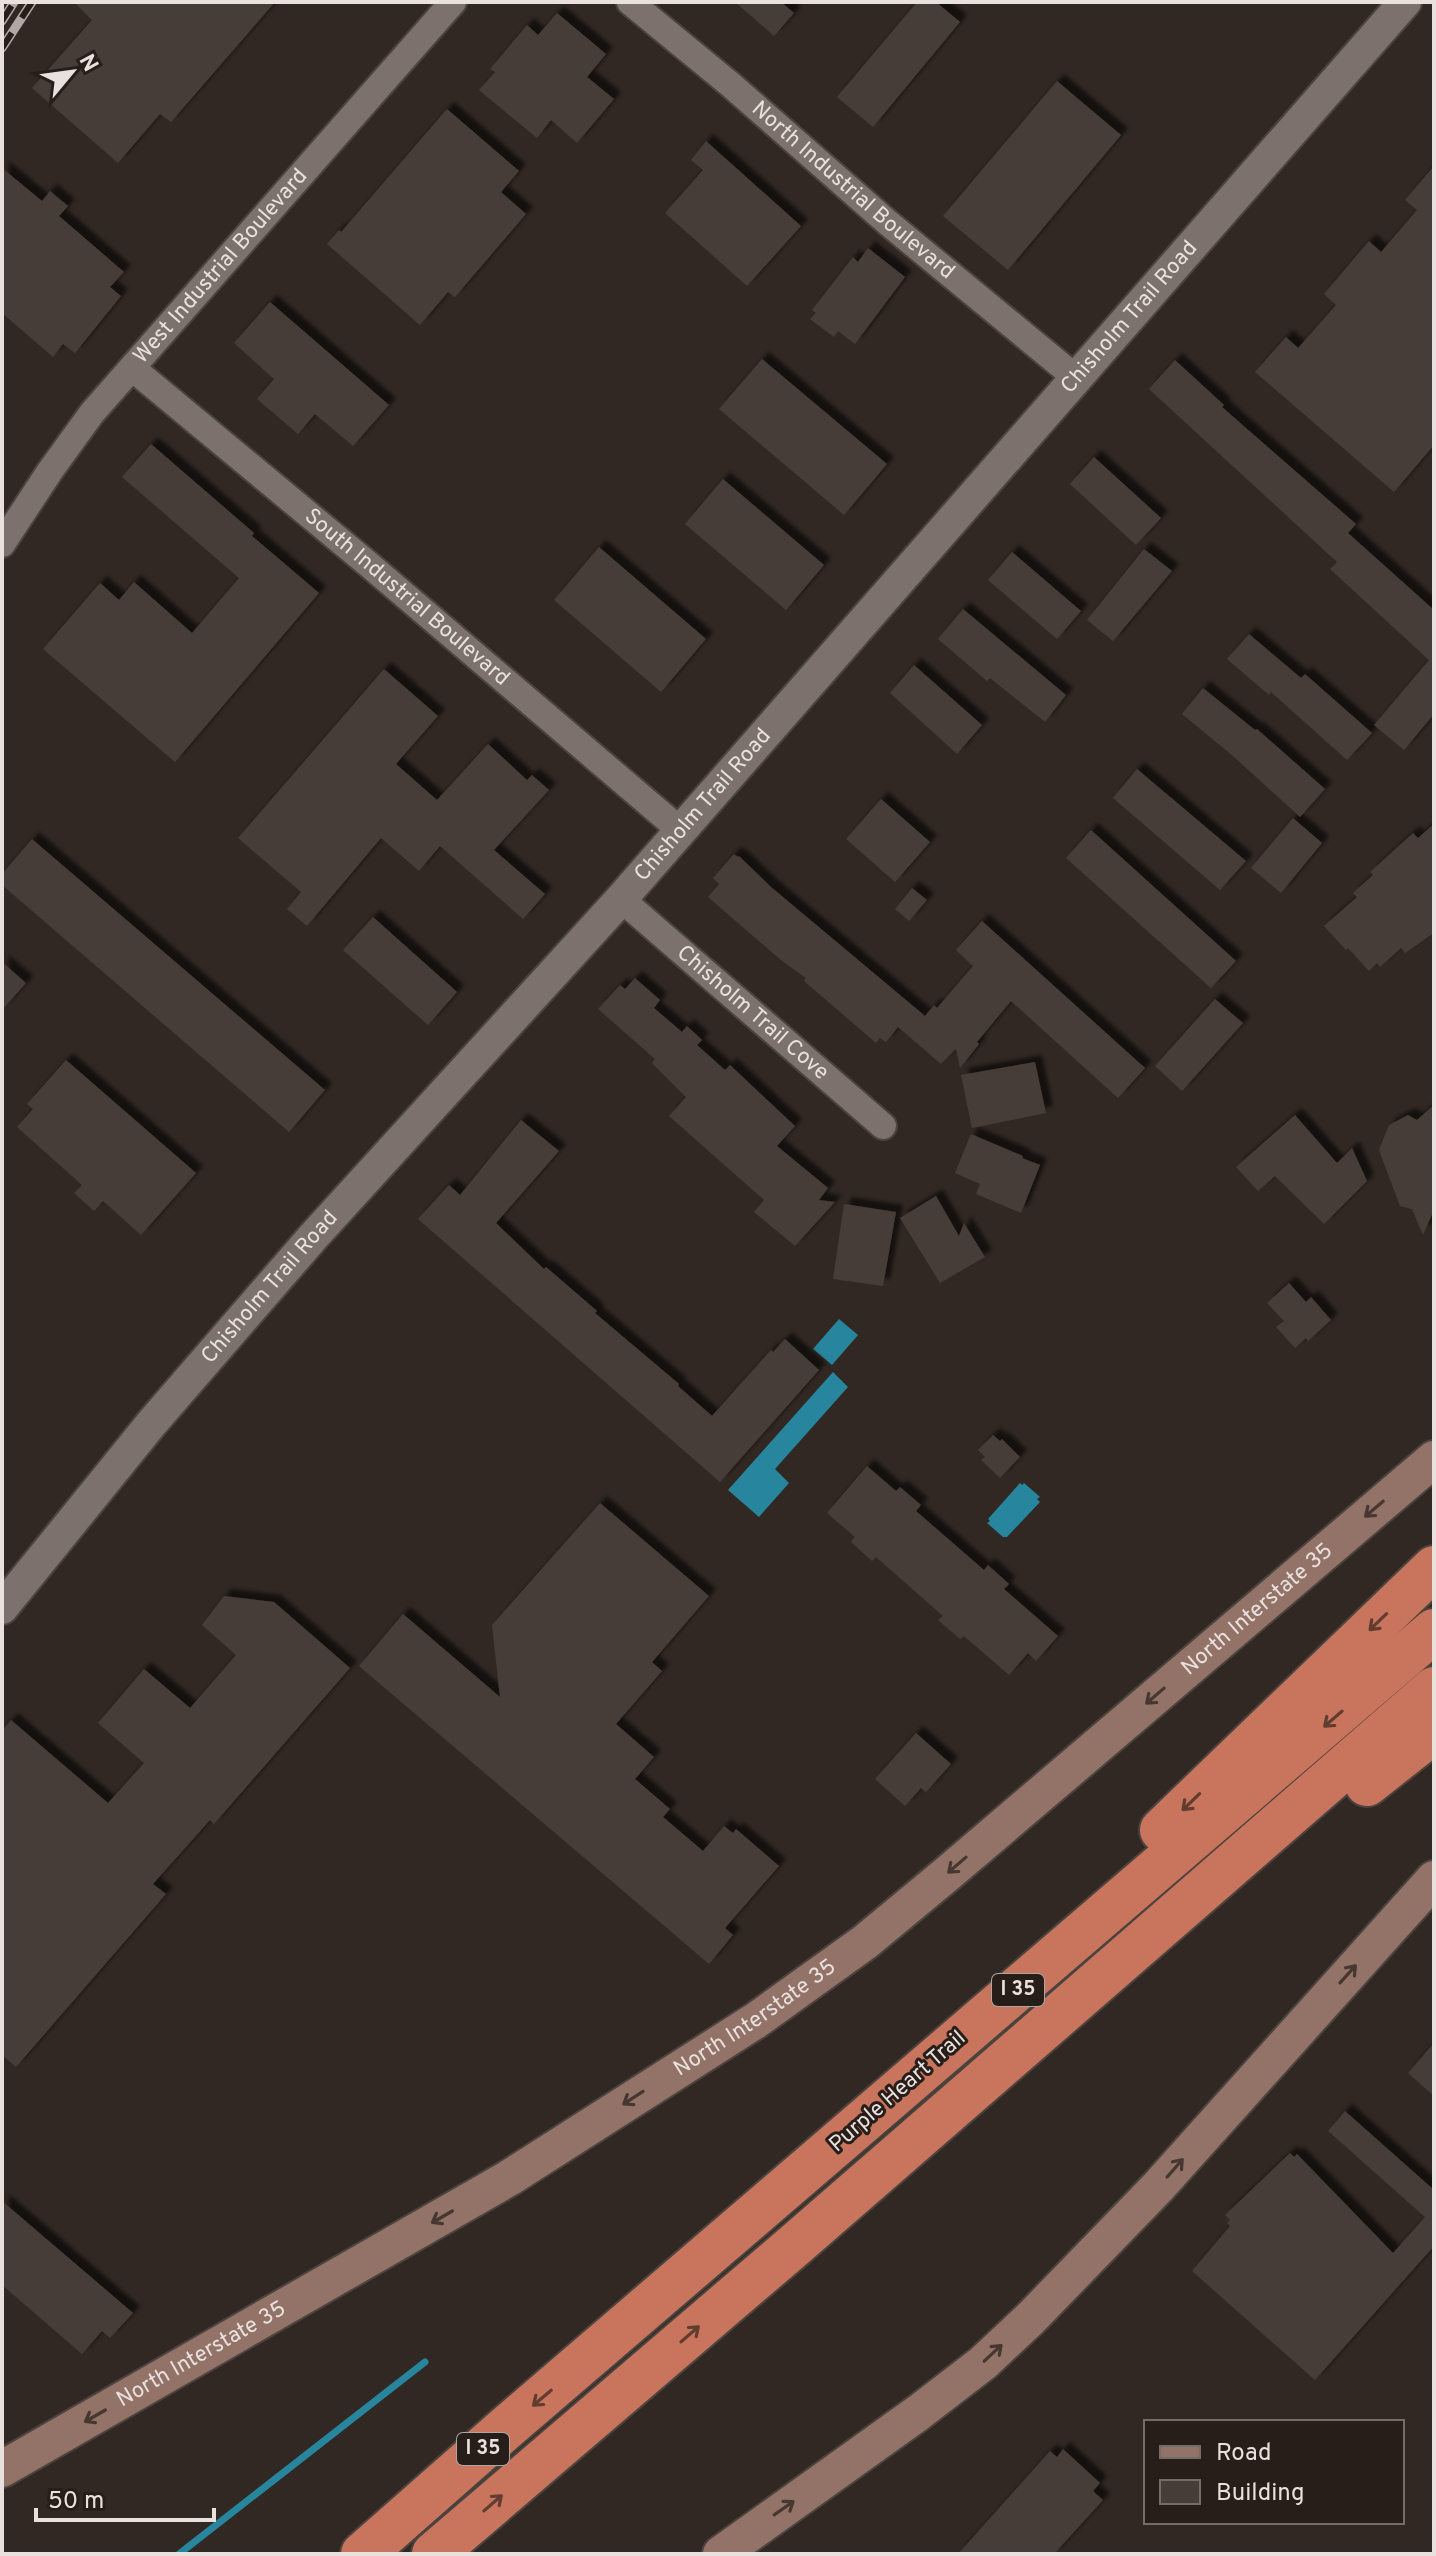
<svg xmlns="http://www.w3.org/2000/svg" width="1436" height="2556" font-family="Overpass,sans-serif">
<defs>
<filter id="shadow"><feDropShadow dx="7" dy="-7" stdDeviation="2" flood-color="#0009"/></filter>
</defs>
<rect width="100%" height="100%" fill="#312823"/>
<g fill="#27869d">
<polygon points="839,1319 858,1335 832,1365 813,1349"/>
<polygon points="833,1372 848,1387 775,1469 789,1483 759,1517 728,1490"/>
<polygon points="1020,1483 1022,1485 1024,1483 1040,1497 1037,1499 1040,1502 1007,1537 1003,1537 987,1523 990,1521 988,1519"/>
</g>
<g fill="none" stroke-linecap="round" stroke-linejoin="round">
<polyline stroke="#27869d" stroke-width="7" points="179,2554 425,2362"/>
</g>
<g fill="#473d38" filter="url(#shadow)">
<polygon points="74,2 275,2 171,122 160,114 118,163 32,88 92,20"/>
<polygon points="735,2 781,2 794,13 774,36"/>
<polygon points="917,2 936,2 960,22 873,127 837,97"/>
<polygon points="557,13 606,54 587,77 614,99 577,143 551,120 537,138 479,90 495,72 490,69 527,25 538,35"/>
<polygon points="1057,81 1121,135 1008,270 943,216"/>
<polygon points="447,109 519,171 501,192 526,214 455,297 448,292 420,325 327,244 339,230 341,232"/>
<polygon points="706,141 801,226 747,286 665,213 703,170 691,160"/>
<polygon points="1434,166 1434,445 1394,492 1255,372 1286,337 1298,348 1336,305 1324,294 1369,241 1381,252 1417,210 1405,200"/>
<polygon points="2,168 42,201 50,191 68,206 59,216 124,272 110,287 121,296 75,353 63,344 53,357 2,313"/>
<polygon points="868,248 905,277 855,344 838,331 834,337 810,319 816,313 812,310 853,257 858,262"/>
<polygon points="270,302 389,405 353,446 315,414 298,434 257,399 274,379 234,343"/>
<polygon points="762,359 887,464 844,515 719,409"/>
<polygon points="1175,360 1224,405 1222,407 1356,524 1348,533 1434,610 1434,714 1404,750 1374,725 1429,660 1330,569 1337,562 1149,389"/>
<polygon points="151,444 254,533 252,536 319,593 175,762 43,649 100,583 119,600 134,582 192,633 239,578 122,477"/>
<polygon points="1094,457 1161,518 1136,545 1070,484"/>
<polygon points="723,479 824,565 786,610 685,524"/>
<polygon points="599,547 706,639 661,692 554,600"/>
<polygon points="1144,549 1172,571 1113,641 1087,620"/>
<polygon points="1012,552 1081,611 1057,639 988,580"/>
<polygon points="963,609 1066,695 1045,722 990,678 987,681 938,639"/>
<polygon points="1249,634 1301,678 1305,674 1372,733 1347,760 1271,692 1269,695 1227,659"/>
<polygon points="914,665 982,725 957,754 890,693"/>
<polygon points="384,669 438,716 396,764 437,800 488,744 527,780 532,775 549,790 494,850 545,894 523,919 440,846 419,871 381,838 307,926 287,909 301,892 238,838"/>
<polygon points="1203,688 1255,730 1257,729 1325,789 1300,817 1233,756 1182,714"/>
<polygon points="1137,769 1246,861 1220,890 1113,798"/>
<polygon points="881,799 930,842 895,882 846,839"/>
<polygon points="1293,818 1322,843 1281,893 1251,868"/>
<polygon points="1434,824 1434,933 1405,953 1401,948 1380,967 1377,963 1369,971 1348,948 1346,950 1324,926 1357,897 1353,893 1373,875 1370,872 1413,833 1418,838"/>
<polygon points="1091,830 1236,961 1211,988 1066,858"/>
<polygon points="32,839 325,1090 289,1132 2,885 2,874"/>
<polygon points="734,854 738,857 739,856 771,887 925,1016 934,1005 937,1008 973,966 956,950 982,921 1145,1068 1118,1098 1011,1001 977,1042 979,1044 960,1068 956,1049 941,1064 898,1027 886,1042 880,1038 876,1043 804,981 806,978 782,961 708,897 719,884 713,878"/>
<polygon points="912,888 927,900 909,921 895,909"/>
<polygon points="373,917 457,992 428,1025 343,950"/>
<polygon points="2,962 26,983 2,1010"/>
<polygon points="635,978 660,1000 654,1008 682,1032 687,1026 702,1040 697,1045 725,1070 730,1065 795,1126 777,1146 828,1188 819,1200 835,1202 795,1246 754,1212 764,1200 669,1116 686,1097 652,1063 655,1059 598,1009 620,985 625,989"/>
<polygon points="1215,999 1243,1023 1182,1091 1155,1066"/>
<polygon points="66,1060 196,1173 141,1235 103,1201 94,1211 74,1193 82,1185 17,1127 33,1109 27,1104"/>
<polygon points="1035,1062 1046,1113 972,1128 961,1075"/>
<polygon points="1434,1105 1434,1210 1423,1235 1412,1209 1400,1206 1379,1150 1389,1125 1408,1115 1417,1120"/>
<polygon points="1295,1115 1337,1163 1352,1148 1367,1181 1324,1224 1275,1176 1258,1191 1236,1167"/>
<polygon points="521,1120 559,1151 496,1223 544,1269 546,1267 582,1298 597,1311 595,1313 679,1384 678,1386 712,1416 771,1350 773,1352 785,1339 819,1370 720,1482 418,1219 449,1185 460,1195"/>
<polygon points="971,1134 1023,1156 1022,1158 1040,1165 1021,1213 976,1194 980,1184 955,1173"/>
<polygon points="936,1196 959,1236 964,1223 985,1257 940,1283 900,1218"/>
<polygon points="844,1204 896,1212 883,1286 833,1279"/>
<polygon points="1289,1283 1306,1302 1311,1297 1331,1320 1308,1341 1306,1338 1295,1348 1276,1327 1284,1321 1267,1303"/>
<polygon points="993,1435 1000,1441 1002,1439 1020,1457 1000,1478 981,1460 985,1457 978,1450"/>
<polygon points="867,1466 896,1491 900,1487 921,1505 916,1511 984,1570 988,1565 1009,1584 1004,1589 1058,1636 1036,1661 1028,1653 1009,1675 964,1636 960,1639 938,1620 943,1616 876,1557 872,1561 851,1542 855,1537 827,1513"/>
<polygon points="600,1503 709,1596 652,1662 662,1671 616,1724 654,1757 635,1779 670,1809 663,1817 703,1851 724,1826 733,1833 736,1829 779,1866 725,1928 733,1935 709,1964 359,1666 403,1614 500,1697 492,1625"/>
<polygon points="224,1596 274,1602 350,1668 214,1824 210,1820 153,1884 166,1894 16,2067 2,2055 2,1731 11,1720 108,1803 144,1763 98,1723 144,1669 190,1708 236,1655 202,1625"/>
<polygon points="916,1733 951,1764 926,1792 921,1788 905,1806 875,1779"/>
<polygon points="1434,2043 1434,2096 1408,2073"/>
<polygon points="1345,2111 1434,2190 1434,2246 1315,2380 1192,2271 1230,2226 1227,2223 1230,2220 1225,2215 1290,2153 1294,2157 1297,2154 1393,2253 1425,2217 1328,2131"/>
<polygon points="2,2201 133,2313 110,2338 102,2331 82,2354 2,2285"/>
<polygon points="1063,2449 1100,2483 1093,2491 1103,2500 1054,2554 958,2554 1050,2451 1057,2457"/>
</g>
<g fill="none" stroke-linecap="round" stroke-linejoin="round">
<g stroke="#4b433e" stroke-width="30">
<g id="minor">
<path id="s1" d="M630,2L731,85L887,222L1075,377"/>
<path id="s2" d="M132,368L367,563L680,830"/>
<path id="s3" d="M2,544L50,471L92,413L453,2"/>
<path id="s4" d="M621,899L883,1126"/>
</g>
</g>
<g stroke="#4b433e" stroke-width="36">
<g id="tertiary">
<path id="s5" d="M2,1608L151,1424L313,1237L621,899L1405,2"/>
</g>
</g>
<g stroke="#4b433e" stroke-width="40">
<g id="secondary">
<path id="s6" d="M2,2469L509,2178L755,2021L865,1942L947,1874L1434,1459"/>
<polyline points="721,2554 918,2413 983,2363 1031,2318 1158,2187 1434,1879"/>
</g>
</g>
<g stroke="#4b433e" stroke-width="48">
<g id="motorway">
<polyline points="1367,1784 1434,1731"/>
<polyline points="1162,1830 1434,1568"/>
<polyline points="363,2554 506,2428 1434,1631"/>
<polyline points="434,2554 796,2244 1434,1689"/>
</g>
</g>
<use href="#minor" stroke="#7c716c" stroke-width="26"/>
<use href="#tertiary" stroke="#7c716c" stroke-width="32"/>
<use href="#secondary" stroke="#937267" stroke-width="36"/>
<use href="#motorway" stroke="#c9745c" stroke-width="44"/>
<g stroke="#afa8a4" stroke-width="9">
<g id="rail">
<polyline points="2,21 14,2"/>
<polyline points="2,48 32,2"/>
</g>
</g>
<use href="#rail" stroke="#271e1a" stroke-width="6" stroke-dasharray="18" stroke-linecap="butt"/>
</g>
<defs><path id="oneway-shaft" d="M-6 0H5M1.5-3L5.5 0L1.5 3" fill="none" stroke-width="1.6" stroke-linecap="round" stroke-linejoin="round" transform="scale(2)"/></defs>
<g stroke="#473731">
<use href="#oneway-shaft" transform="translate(1374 1509) rotate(140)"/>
<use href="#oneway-shaft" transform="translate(1155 1696) rotate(139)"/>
<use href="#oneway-shaft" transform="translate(957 1865) rotate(139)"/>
<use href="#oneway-shaft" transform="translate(1348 1974) rotate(-48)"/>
<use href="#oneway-shaft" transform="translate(633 2098) rotate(147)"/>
<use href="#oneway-shaft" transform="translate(1175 2168) rotate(-49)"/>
<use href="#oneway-shaft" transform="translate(442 2217) rotate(150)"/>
<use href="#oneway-shaft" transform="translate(993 2353) rotate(-43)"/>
<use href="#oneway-shaft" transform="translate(95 2416) rotate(150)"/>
<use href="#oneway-shaft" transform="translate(784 2508) rotate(-35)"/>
</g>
<g stroke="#603c31">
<use href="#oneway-shaft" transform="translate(1378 1622) rotate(136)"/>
<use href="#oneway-shaft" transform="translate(1333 1719) rotate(139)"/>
<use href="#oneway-shaft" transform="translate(1191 1802) rotate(136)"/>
<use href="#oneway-shaft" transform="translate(690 2334) rotate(-41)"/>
<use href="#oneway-shaft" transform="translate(542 2398) rotate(140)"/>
<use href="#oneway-shaft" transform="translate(493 2503) rotate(-41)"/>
</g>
<g text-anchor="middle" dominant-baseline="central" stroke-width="6" stroke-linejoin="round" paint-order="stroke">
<g fill="#271e1a" stroke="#aea6a3" stroke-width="2">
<rect x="992" y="1974" width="52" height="32" rx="6"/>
<rect x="457" y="2433" width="52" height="32" rx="6"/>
</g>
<g font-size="20" font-weight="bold" fill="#e8e1de">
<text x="1018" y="1990">I 35</text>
<text x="483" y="2449">I 35</text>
</g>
<g font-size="22" fill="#e8e1de" stroke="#271e1a">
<text stroke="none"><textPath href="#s1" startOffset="292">North Industrial Boulevard</textPath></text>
<text stroke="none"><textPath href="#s3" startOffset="354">West Industrial Boulevard</textPath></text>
<text stroke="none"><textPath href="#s5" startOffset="1714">Chisholm Trail Road</textPath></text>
<text stroke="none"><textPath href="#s2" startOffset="358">South Industrial Boulevard</textPath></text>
<text stroke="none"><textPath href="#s5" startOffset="1066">Chisholm Trail Road</textPath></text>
<text stroke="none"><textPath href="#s4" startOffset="174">Chisholm Trail Cove</textPath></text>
<text stroke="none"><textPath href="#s5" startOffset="418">Chisholm Trail Road</textPath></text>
<text stroke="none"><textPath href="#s6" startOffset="1526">North Interstate 35</textPath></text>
<text stroke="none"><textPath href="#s6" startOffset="878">North Interstate 35</textPath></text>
<text transform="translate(898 2092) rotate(-41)">Purple Heart Trail</text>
<text stroke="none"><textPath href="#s6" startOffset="230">North Interstate 35</textPath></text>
</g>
</g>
<rect width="1436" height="2556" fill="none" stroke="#e8e1de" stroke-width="8"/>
<rect x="1144" y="2420" width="260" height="104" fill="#271e1a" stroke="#746c68" stroke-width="2"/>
<rect x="1160" y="2446" width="40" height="12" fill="#937267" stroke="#746c68" stroke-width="2"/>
<text x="1216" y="2460" font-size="24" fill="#e8e1de">Road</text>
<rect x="1160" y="2480" width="40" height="24" fill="#473d38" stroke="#746c68" stroke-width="2"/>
<text x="1216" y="2500" font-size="24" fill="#e8e1de">Building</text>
<g transform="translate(72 72) rotate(61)" stroke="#271e1a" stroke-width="6" paint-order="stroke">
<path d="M0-6L14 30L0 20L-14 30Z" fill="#e8e1de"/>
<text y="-12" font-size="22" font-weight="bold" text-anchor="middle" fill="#e8e1de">N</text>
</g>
<path d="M36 2508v12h178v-12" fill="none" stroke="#e8e1de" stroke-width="4"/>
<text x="48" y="2508" font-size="24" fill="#e8e1de" stroke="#271e1a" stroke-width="6" paint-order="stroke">50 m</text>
</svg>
